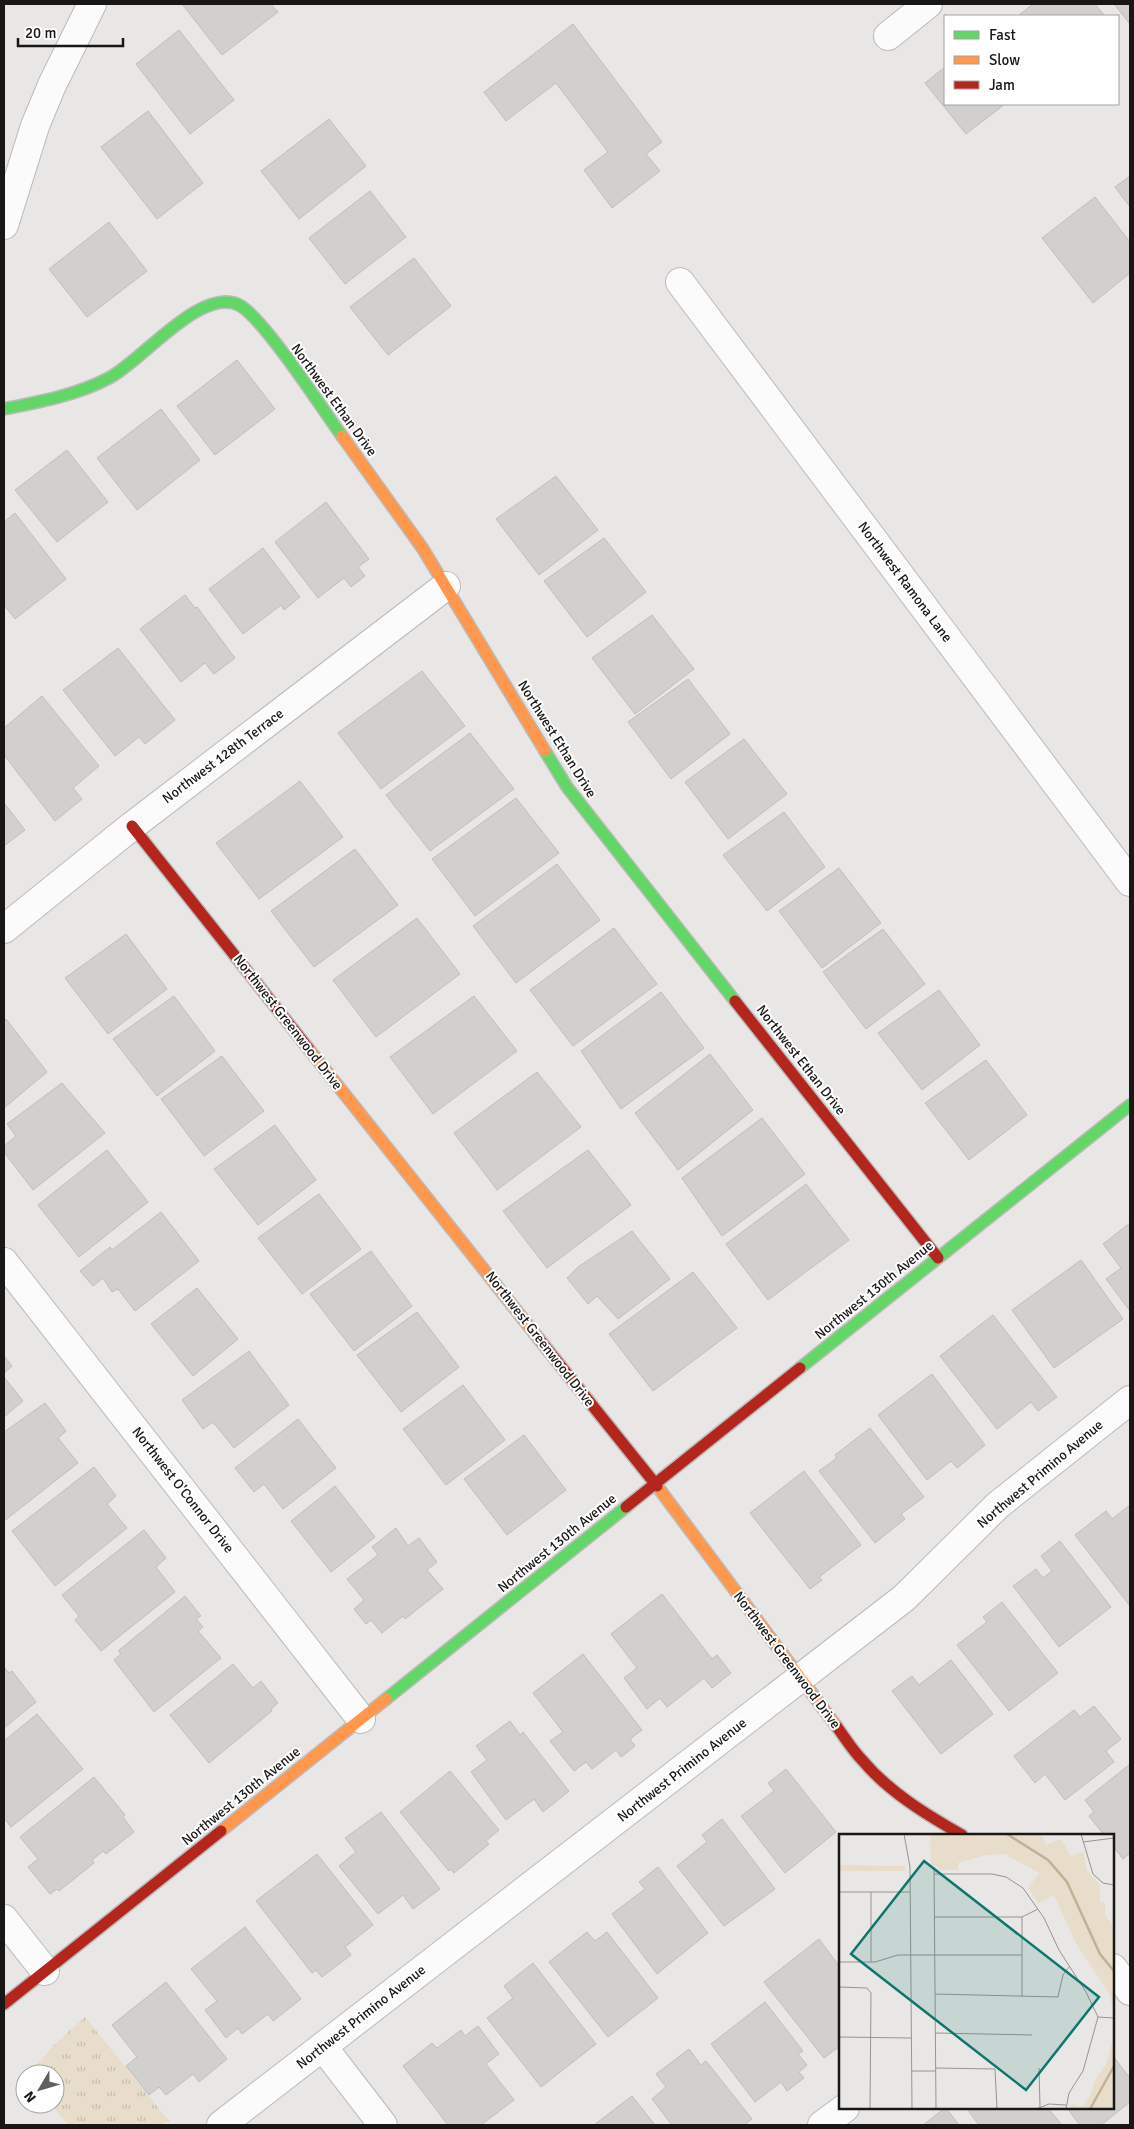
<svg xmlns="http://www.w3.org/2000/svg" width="1134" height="2129" font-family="Signika,sans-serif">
<defs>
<pattern id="grass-tufts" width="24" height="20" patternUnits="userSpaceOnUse" patternTransform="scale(1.25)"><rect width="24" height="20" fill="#e7ddca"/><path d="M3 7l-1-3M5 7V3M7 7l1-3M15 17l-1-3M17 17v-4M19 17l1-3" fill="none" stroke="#c5bdad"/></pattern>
</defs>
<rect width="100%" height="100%" fill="#e9e7e5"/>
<polygon fill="url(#grass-tufts)" points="85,2017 169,2121 163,2125 68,2125 51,2104 55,2104 55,2074 28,2074 57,2042"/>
<g fill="#d2d0cf" stroke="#c0bebd">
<polygon points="182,4 271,4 278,12 222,55"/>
<polygon points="1033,4 1095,4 1105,16 1020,16 1019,15"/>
<polygon points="1114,4 1130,4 1130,24"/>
<polygon points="573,24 662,142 646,154 660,171 612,208 584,170 608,152 556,83 506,121 484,92"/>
<polygon points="179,30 234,100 190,134 136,64"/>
<polygon points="945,67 945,104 1005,104 966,134 925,83"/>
<polygon points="148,111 203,183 157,219 101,147"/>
<polygon points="329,119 366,166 299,219 261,171"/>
<polygon points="1130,176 1130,207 1115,187"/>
<polygon points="370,191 406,237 345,284 309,238"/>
<polygon points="1095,197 1130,242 1130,273 1093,303 1042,238"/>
<polygon points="109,222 147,271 87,317 49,269"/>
<polygon points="414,258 451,306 388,355 350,307"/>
<polygon points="237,360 275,409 215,455 177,406"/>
<polygon points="161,409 200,460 137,510 97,458"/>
<polygon points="67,450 108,502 57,542 15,490"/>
<polygon points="556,476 598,530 539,575 496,519"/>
<polygon points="326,502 369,559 358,567 365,576 351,587 344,578 318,598 275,542"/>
<polygon points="15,513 66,579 15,619 4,605 4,522"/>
<polygon points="604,538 646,592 587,637 544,581"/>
<polygon points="263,548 300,597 284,610 281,605 243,634 209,589"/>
<polygon points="185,595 195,608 197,607 235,658 214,674 205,663 181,682 140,629"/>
<polygon points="652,615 694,669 635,714 592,658"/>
<polygon points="118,648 175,720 145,744 139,737 115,756 63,690"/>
<polygon points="422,671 465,726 381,789 338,733"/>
<polygon points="688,679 730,734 671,779 628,722"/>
<polygon points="42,696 99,766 73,788 82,799 55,821 4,755 4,728"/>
<polygon points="470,733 514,789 430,851 386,795"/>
<polygon points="744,739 787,794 728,839 685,782"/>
<polygon points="300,781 343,837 259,899 216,843"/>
<polygon points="516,798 559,853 475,916 432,859"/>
<polygon points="4,803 25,830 4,846"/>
<polygon points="784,812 825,867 767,911 723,855"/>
<polygon points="355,849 398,905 314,967 271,911"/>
<polygon points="557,864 600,920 516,983 473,926"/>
<polygon points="839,868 881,923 822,968 779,911"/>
<polygon points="417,918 460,974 376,1037 333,980"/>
<polygon points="614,928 657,984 573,1046 530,990"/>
<polygon points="883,929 925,984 866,1029 823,972"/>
<polygon points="126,934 167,989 108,1034 65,978"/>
<polygon points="939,990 980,1045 922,1090 878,1033"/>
<polygon points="661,992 704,1048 621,1109 581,1051"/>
<polygon points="174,996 215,1051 157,1096 113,1039"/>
<polygon points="474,996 517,1051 433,1114 390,1057"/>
<polygon points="6,1019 47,1072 4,1108 4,1021"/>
<polygon points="710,1054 753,1110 678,1170 635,1113"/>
<polygon points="222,1056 264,1111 204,1156 161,1099"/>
<polygon points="986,1060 1027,1115 969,1160 925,1103"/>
<polygon points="537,1072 581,1127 497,1190 454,1133"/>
<polygon points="62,1083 105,1133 33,1190 4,1152 4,1146 16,1136 7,1124"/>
<polygon points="762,1118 805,1174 722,1236 682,1178"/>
<polygon points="275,1125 316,1180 258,1225 214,1169"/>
<polygon points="107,1150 148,1202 79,1257 38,1205"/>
<polygon points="588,1150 631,1205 547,1268 503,1211"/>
<polygon points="806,1184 849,1240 768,1300 726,1244"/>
<polygon points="319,1194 361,1249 302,1294 258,1238"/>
<polygon points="161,1212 199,1261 135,1311 118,1289 112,1292 103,1278 93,1286 80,1271 110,1247 112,1250"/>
<polygon points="1130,1223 1130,1311 1106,1279 1121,1268 1103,1244"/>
<polygon points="632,1231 670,1279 618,1319 597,1296 588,1304 567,1278 578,1267"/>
<polygon points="371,1251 412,1306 354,1351 310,1294"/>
<polygon points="1081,1260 1123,1319 1054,1368 1012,1310"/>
<polygon points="693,1272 737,1328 653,1391 609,1334"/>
<polygon points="197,1288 238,1339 193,1376 151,1324"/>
<polygon points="417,1312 459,1367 401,1412 357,1355"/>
<polygon points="993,1315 1057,1397 1038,1411 1031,1402 997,1429 940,1356"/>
<polygon points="249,1351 289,1405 234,1448 213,1422 203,1429 182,1400"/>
<polygon points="4,1356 12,1366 4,1373"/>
<polygon points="932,1374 985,1445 957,1468 951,1461 927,1480 878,1415"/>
<polygon points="4,1377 23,1401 4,1417"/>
<polygon points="463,1385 505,1440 446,1485 403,1429"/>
<polygon points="45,1403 66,1431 58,1438 78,1463 4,1521 4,1432"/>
<polygon points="298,1419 336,1468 283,1509 264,1484 254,1492 235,1468"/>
<polygon points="870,1428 924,1497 901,1514 905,1519 875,1543 819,1471 837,1458 835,1455"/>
<polygon points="524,1435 566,1490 507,1535 464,1479"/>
<polygon points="94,1467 116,1496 107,1504 127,1528 55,1586 12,1531"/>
<polygon points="804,1471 861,1545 819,1577 822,1580 810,1589 750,1513"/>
<polygon points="335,1486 375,1537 331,1572 291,1521"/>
<polygon points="1130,1505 1130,1606 1075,1535 1106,1511 1112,1519"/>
<polygon points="396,1528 408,1546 419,1538 437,1562 427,1570 443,1589 405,1619 403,1616 382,1633 371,1620 366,1624 354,1609 364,1600 347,1579 378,1555 372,1547"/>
<polygon points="144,1530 166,1558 156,1567 175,1592 101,1651 75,1620 79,1616 62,1595"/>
<polygon points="1060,1541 1111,1607 1059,1647 1013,1586 1036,1569 1043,1578 1052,1571 1041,1556"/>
<polygon points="662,1594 712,1659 717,1655 731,1673 712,1688 704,1678 667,1707 660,1698 647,1709 624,1678 637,1668 611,1634"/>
<polygon points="185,1596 201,1616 196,1619 203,1627 198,1631 221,1658 154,1712 114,1660 121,1654 118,1651"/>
<polygon points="1002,1602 1058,1673 1009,1711 957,1645 987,1622 983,1617"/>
<polygon points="583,1654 642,1730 630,1739 635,1746 621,1757 616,1750 592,1769 586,1762 574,1771 550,1741 563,1732 533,1693"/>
<polygon points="951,1660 993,1714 941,1754 892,1691 912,1676 919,1685"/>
<polygon points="233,1664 253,1688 261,1681 278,1703 271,1709 272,1711 209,1763 170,1715"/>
<polygon points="4,1667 9,1673 12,1671 36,1702 4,1728"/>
<polygon points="1094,1706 1121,1739 1106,1751 1114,1762 1065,1800 1045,1774 1035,1783 1014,1756 1074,1710 1080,1717"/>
<polygon points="37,1714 83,1769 11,1827 4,1818 4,1741"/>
<polygon points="510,1721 520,1735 523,1732 569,1791 543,1812 534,1799 506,1820 471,1772 487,1760 476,1746"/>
<polygon points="1130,1764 1130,1853 1123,1859 1113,1846 1113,1835 1104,1835 1089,1816 1094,1812 1085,1800"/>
<polygon points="786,1769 836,1832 785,1873 741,1816 774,1791 768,1783"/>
<polygon points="450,1771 499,1830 486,1841 489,1844 454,1873 451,1869 449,1871 400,1812"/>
<polygon points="94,1777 125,1815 123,1817 134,1832 106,1854 103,1851 92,1860 94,1863 59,1891 57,1889 50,1894 28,1867 38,1859 20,1837"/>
<polygon points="381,1812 440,1889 413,1909 403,1895 378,1914 339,1866 356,1852 345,1838"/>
<polygon points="722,1819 775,1889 724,1926 677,1866 707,1842 702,1835"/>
<polygon points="317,1854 373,1925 345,1947 351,1955 322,1977 316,1970 312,1973 256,1901"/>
<polygon points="658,1867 708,1933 657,1974 612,1914 645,1889 639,1882"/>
<polygon points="245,1927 301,1999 273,2021 268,2014 242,2034 238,2028 226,2038 205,2010 217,2001 191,1969"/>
<polygon points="587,1932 595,1941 607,1932 658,1998 608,2037 549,1962"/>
<polygon points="819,1939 840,1967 840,2046 824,2058 764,1982"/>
<polygon points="533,1963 596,2044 541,2087 487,2018 513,1998 504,1986"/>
<polygon points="166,1982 227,2059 199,2082 193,2074 166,2095 159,2087 149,2095 126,2066 137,2057 112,2025"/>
<polygon points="765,2002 803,2051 798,2054 807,2065 799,2072 804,2078 787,2091 781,2082 755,2102 711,2044"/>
<polygon points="478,2026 499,2054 486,2064 514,2100 481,2125 448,2125 403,2066 432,2043 437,2048 461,2030 465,2036"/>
<polygon points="689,2049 701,2065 706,2061 752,2119 744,2125 672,2125 652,2099 666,2087 656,2074"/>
<polygon points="1113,2056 1130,2078 1130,2102 1101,2125 1080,2125 1067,2108 1113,2108"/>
<polygon points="632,2096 655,2125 594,2125"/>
<polygon points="946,2108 959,2125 923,2125 945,2108"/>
<polygon points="968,2108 1048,2108 1062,2125 979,2125 967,2109"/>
</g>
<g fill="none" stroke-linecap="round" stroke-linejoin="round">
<g stroke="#bcbbba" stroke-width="30">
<g id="street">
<polyline points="888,36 928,4"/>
<polyline points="4,225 35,126 52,85 92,4"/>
<polyline points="680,282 1130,882"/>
<polyline points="4,929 132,826 446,586"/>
<polyline points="4,1262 361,1719"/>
<polyline points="4,1919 45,1971"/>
<polyline points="1113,1968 1130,1991"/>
<polyline points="323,2047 383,2125"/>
<polyline points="221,2125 904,1598 998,1505 1130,1400"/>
<polyline points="822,2125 845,2108"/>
</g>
</g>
<g stroke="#bcbbba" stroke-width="14">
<g id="fast">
<path d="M4,409C39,402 77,395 109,378C142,361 201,286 239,305C263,317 323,410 342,436"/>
<polyline points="545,751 567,787 735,1001"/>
<polyline points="800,1368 1130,1105"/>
<polyline points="386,1699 626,1507"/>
</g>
</g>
<g stroke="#bcbbba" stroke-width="14">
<g id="slow">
<polyline points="342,436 423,549 545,751"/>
<polyline points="308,1048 539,1339"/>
<polyline points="657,1486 837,1727"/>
<polyline points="221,1831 386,1699"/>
</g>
</g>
<g stroke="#bcbbba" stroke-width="14">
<g id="jam">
<polyline points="132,826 308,1048"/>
<polyline points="735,1001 938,1258"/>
<polyline points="539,1339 657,1486"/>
<polyline points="626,1507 800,1368"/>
<path d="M837,1727C845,1738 853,1751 863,1761C889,1792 927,1815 962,1835"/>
<polyline points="4,2004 221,1831"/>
</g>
</g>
<use href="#street" stroke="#fcfbfb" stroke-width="28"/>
<use href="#fast" stroke="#63d668" stroke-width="11"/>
<use href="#slow" stroke="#ff974d" stroke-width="11"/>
<use href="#jam" stroke="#b3261e" stroke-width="11"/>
</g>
<g text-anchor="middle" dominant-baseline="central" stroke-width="4" stroke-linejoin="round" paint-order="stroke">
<g font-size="14" fill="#181716" stroke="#fff">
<text transform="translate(334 400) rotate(54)">Northwest Ethan Drive</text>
<text transform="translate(905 582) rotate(53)">Northwest Ramona Lane</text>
<text transform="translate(557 739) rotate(58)">Northwest Ethan Drive</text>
<text transform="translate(223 756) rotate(-37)">Northwest 128th Terrace</text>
<text transform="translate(288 1022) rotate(52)">Northwest Greenwood Drive</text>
<text transform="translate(801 1060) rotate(52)">Northwest Ethan Drive</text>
<text transform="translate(874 1290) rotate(-39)">Northwest 130th Avenue</text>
<text transform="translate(540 1339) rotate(52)">Northwest Greenwood Drive</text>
<text transform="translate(1040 1474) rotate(-40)">Northwest Primino Avenue</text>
<text transform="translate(183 1490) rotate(52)">Northwest O'Connor Drive</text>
<text transform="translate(557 1543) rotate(-39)">Northwest 130th Avenue</text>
<text transform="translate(787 1660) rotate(53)">Northwest Greenwood Drive</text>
<text transform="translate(682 1770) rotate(-38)">Northwest Primino Avenue</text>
<text transform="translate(241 1796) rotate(-39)">Northwest 130th Avenue</text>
<text transform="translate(361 2017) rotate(-38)">Northwest Primino Avenue</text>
</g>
</g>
<g transform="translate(839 1834)">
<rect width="275" height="275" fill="#e9e7e5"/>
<path d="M91,0H203L207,11L222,5L231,22L244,18L248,37L261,51V68L266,69V82L274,92L275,181L271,161L237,109L215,61L200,69L189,54L201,39L168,20L147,21L119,29V36H99L98,32H92ZM0,31L66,32V37H0ZM275,202V275H231L232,270L243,273L251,262L256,246L267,230Z" fill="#e7ddca"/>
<path d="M147,0H203L207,11L222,5L231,22L244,18L248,37L261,51V68L266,69V82L274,92L275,181L271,161L237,109L215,61L200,69L189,54L201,39L170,23L162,13L151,9Z" fill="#e7ddca"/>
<path fill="none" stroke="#c0b294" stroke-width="2.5" d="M168,0L209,26L228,48L261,120L275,137M251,275L275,232"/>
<path fill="none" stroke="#959492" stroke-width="1" d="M65,0L71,33L73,275M242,0L254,40L264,49L275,51M244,8L275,4M95,33L97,275M95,40H153L167,43L184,54L205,84L220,116L247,158L259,183L244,237L230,259L227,275M0,58H71M95,83H183L199,75M183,83V162M0,128H36L59,121H183M32,128V58M0,153L28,154L32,159L31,275M96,160L219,163L224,141L230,133M259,183L275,184M96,199L193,201M0,203L72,204M97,234L156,235L158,275M200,234L201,273M73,237H97M197,275L210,270L227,271"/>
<path fill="#0f766e" fill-opacity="0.15" stroke="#0f766e" stroke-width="2.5" d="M85,27L260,163L187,256L12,120Z"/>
<rect width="275" height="275" fill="none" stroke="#181716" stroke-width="2.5"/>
</g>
<rect width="1134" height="2129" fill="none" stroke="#181716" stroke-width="10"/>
<rect x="944" y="15" width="175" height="90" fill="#ffffff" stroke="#a3a2a2"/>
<rect x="954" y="31" width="25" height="8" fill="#63d668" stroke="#a3a2a2"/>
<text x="989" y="40" font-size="15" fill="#181716">Fast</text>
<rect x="954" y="56" width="25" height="8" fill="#ff974d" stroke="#a3a2a2"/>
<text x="989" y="65" font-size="15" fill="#181716">Slow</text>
<rect x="954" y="81" width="25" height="8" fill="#b3261e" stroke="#a3a2a2"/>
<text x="989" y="90" font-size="15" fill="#181716">Jam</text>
<g transform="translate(40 2089) rotate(232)"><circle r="24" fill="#ffffff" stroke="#a3a2a2"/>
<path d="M0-4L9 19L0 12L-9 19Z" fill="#61605e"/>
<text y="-8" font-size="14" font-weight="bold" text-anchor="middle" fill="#181716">N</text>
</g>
<path d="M18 38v8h105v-8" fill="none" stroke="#181716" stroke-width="2.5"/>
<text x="25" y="38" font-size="15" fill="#181716" stroke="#ffffff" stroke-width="4" paint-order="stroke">20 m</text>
</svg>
